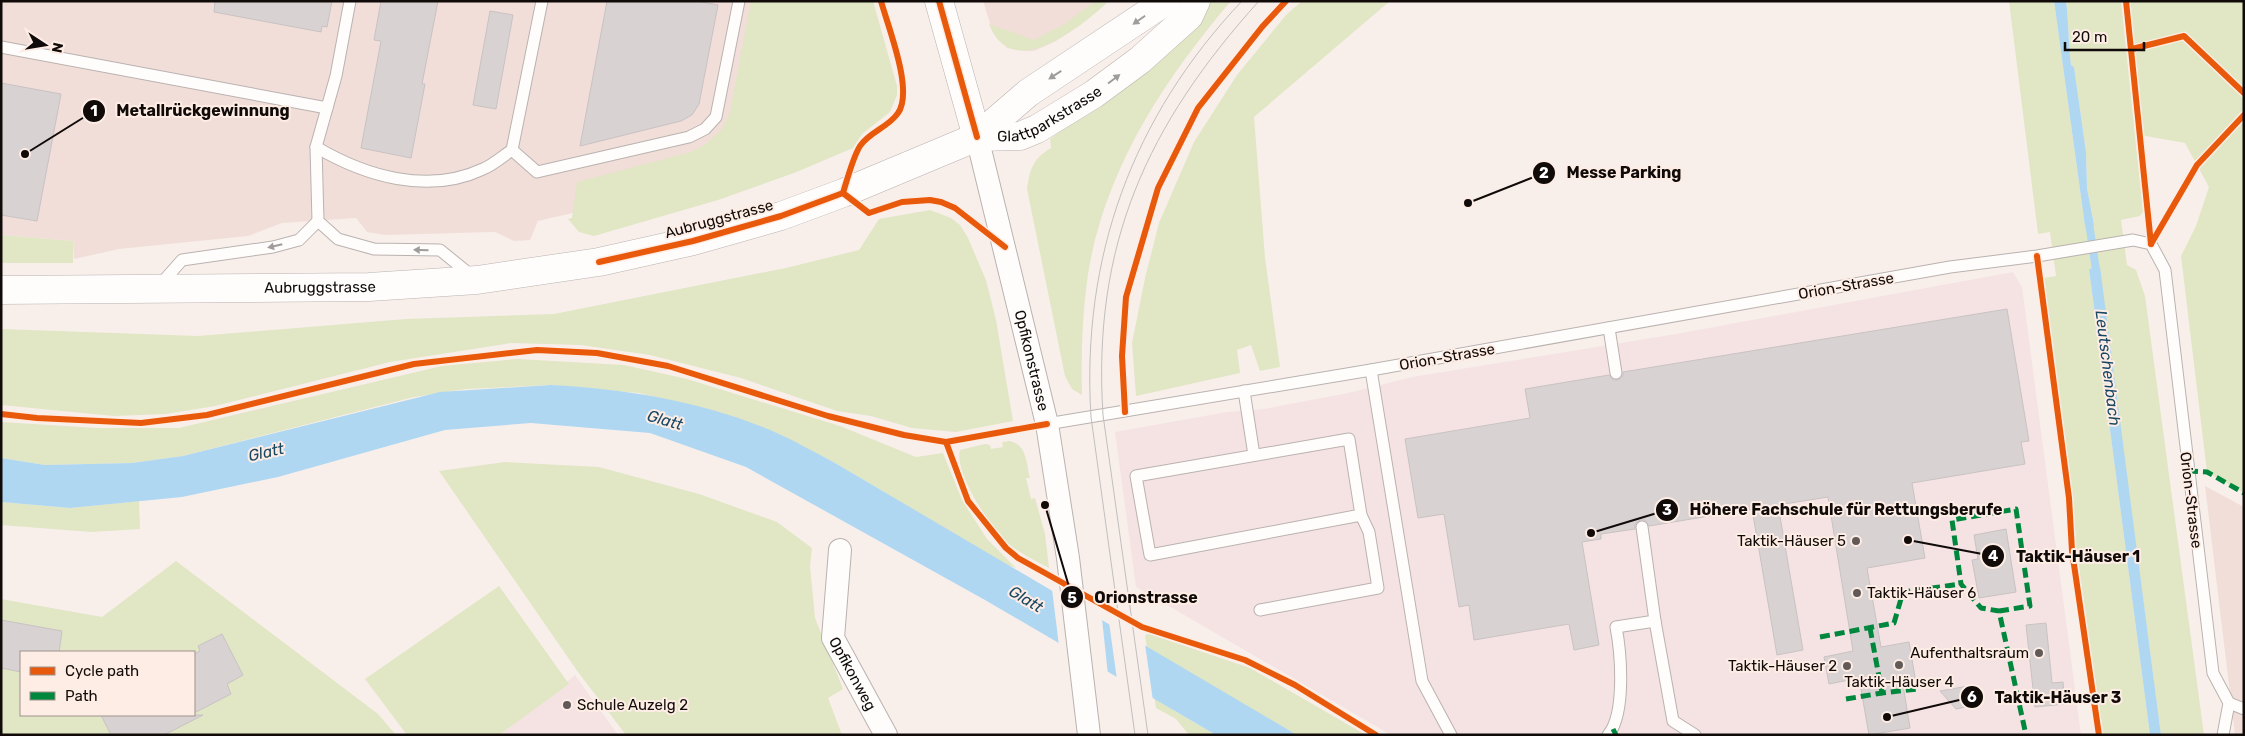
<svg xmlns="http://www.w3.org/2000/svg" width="2245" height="736" font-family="Rubik,sans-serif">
<rect width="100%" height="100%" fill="#f8efeb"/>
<g fill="#f1ded9">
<polygon points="1,1 859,1 664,192 538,221 530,240 514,241 495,232 385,235 367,232 356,218 282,223 248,236 119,249 74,259 73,241 1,235"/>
<polygon points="983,1 1109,1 1056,41 1034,51 1025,51 1007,48 993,33"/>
<polygon points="2205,486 2244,507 2244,735 2235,735"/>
</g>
<g fill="#f5e3e3">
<polygon points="2013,272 2022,287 2081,735 1391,735 1136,587 1115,432 1227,412 1264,409 1348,393 1412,377 1676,334"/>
<polygon points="575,675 618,735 500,735"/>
</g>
<g fill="#e1e6c4" fill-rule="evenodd">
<polygon points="751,1 873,1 897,86 897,95 890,112 862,134 853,148 794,173 718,200 594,236 579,232 568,219 572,218 577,182 691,152 706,144 722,129 730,112"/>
<path d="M1095,1H1109C1081,27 1012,84 989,24L1034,40L1063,25Z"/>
<path d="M1212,1H1231C1162,82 1102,174 1087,281C1082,319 1081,357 1082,395L1072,389L1065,376L1027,189C1030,168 1033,159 1051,148L1050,139L1155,60Z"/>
<polygon points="1302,1 1390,1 1254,117 1265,258 1280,367 1260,371 1251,345 1237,350 1240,373 1136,396 1132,343 1145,278 1159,223 1194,142 1237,75 1286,15"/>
<path d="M2009,1H2054L2085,226L2094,224L2087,188L2086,152L2074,67L2071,65C2068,43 2069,23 2066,1H2121L2143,212L2140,216L2121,220L2127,265L2136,270L2145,296L2204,735H2161L2099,267L2089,269L2150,735H2103L2076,546L2044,278L2056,276L2050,232L2038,234Z"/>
<polygon points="2126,1 2244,1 2244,493 2207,472 2181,256 2196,226 2209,187 2185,143 2140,135"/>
<polygon points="930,210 951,218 960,225 968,238 986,280 996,320 1013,421 956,432 912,428 871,416 837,411 741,378 650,355 581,345 511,343 390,362 215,406 166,414 114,416 1,405 1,329 198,336 406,319 554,314 786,268 859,250 879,219"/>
<polygon points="1,235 73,241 73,263 1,263"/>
<polygon points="517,359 624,365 687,379 840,426 916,457 943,453 962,500 987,539 1016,568 1007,565 835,463 777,433 717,412 639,393 551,385 466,389 414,397 183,456 132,463 45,465 1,458 1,422 97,428 179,428 442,366"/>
<path d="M1010,441C1027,445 1026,463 1030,478H1026L1031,499L1035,498L1045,534L1049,568C1036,561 1020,554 1009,544C991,529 954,473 960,450L985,444L990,445L991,449L1003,447L1002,442Z"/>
<polygon points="505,462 599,467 699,494 777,522 812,548 810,566 815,618 843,689 828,698 842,735 626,735 578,672 439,471"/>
<polygon points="139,501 140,529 91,532 1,525 1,502 70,508"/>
<path d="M176,561L378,714L396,735H1V599L102,617ZM21,652H194V715H21Z"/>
<polygon points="499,586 569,684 499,735 407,735 365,679"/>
<polygon points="1149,634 1250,668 1366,735 1297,735 1164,658 1173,710 1216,735 1189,735 1176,719 1156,708 1145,635"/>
</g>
<g fill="#afd7f2">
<path d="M2054,1H2066C2069,23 2068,43 2071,65L2074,67L2086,152L2087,188L2094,225L2085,226Z"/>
<polygon points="2100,267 2161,735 2150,735 2089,269"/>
<path d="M551,385C628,389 706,402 777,433C797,442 816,453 835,463L1297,735H1216L985,600L746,467L650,433L531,423L445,430L278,477L182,497L70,508L1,502V458L45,465L132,463L183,456L440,392Z"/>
</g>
<g fill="#f8efeb">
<polygon points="1052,589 1102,619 1108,675 1059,646"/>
<polygon points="1109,622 1145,644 1153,701 1117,680"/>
</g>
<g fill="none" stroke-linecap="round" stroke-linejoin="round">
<polyline stroke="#afd7f2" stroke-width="8" points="2088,216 2097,277"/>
</g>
<g fill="#d9d2d3" stroke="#c9c2c3">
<polygon points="215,1 332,1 327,27 322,26 321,32 214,12"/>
<polygon points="381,1 438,1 422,84 425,84 411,158 361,148 381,41 374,40"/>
<polygon points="607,1 697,1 718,5 699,104 692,115 681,121 580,146"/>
<polygon points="490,11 513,15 496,109 473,105"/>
<polygon points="1,83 61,94 37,221 1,215"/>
<polygon points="2007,309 2029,441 2021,442 2025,464 1912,483 1925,558 1867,568 1881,647 1909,642 1916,683 1903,685 1910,728 1869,735 1859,678 1829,684 1824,657 1853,651 1828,497 1778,505 1803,650 1777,655 1752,509 1649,526 1645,520 1640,520 1635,524 1635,529 1601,534 1601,539 1582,542 1599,645 1574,650 1569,624 1474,640 1469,605 1459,607 1444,514 1418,518 1405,439 1530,418 1525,389 1609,375 1613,380 1618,380 1623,376 1623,372"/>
<polygon points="2006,529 2016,592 1979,598 1972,560 1978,559 1974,535"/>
<polygon points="1,620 62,631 59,652 21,652 21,672 1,668"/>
<polygon points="2046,623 2052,683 2063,682 2065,704 2035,707 2026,625"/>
<polygon points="222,634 243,675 227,684 231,694 194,713 194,654 200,651 198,646"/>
<polygon points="1974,685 1977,705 1956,709 1940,691"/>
<polygon points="101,715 203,715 164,735 111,735"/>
</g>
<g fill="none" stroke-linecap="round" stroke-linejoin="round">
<g stroke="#bab2af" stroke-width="13">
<g id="lane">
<polyline points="1,47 327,108"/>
<polyline points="316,147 336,76 350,1"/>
<polyline points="512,150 537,172 689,137 705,129 716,117 739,1"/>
<path d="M318,221L316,147C365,176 428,195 483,169C493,165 503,156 512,150L542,1"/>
<polyline points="159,286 182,260 273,247 299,240 318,221 338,239 374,249 440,250 472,276"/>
<polyline points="1609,328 1616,373"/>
<polyline points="1371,370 1422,681 1451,735"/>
<polyline points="1244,391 1254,455"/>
<polyline points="1047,424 1371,370 1950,267 2037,256 2133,240 2151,244 2165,270 2213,673 2229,703 2223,735"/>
<polygon points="1349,439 1361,515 1150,555 1136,476"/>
<polyline points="1642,527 1655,621 1673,721 1695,735"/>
<polyline points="1260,610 1378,588 1369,532 1361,515"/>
<polyline points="2229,703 2244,709"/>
<path d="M1608,735C1626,714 1621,653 1616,627L1655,621"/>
</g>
</g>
<g stroke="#bab2af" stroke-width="24">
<g id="street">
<path id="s1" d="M977,137L1047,424L1068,558L1089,735"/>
<path id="s2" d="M840,550L833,638L886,735"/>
</g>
</g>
<g stroke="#bab2af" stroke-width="29">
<g id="secondary">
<polyline points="939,1 977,137"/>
<path id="s3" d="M977,137L1020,136L1037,129L1094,94L1140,60L1189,16L1196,1"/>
<path id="s4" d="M1,290L369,287L477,280L599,262L693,241L781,216L843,193L977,137L1028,93L1166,1"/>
</g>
</g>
<use href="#lane" stroke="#fefdfc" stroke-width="11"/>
<use href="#street" stroke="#fefdfc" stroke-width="22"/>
<use href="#secondary" stroke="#fefdfc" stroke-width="28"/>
<g stroke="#c1bfbe" stroke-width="1">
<path d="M1135,735L1091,417C1081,258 1132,117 1242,1"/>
<path d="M1148,735L1103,415C1092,245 1147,125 1259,1"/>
</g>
<g stroke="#00873e" stroke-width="5" stroke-dasharray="10 5" stroke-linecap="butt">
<polyline points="2188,471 2207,472 2244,493"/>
<polyline points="1999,611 2030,606 2016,509 1952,520 1961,584 1981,608 1999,611 2026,735"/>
<polyline points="1870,628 1882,693 1917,689"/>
<polyline points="1820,637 1894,623 1903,592 1961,584"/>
<polyline points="1846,699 1882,693"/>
<polyline points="1613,729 1616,735"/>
</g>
<g stroke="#feede5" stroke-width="9">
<g id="cycleway">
<polyline points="939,1 977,137"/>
<polyline points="2126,1 2151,244"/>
<polyline points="2132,49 2184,36 2244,93"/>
<path d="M843,193C847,180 853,157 860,146C869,132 889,127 898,113C914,91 888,27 881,1"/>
<polyline points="843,193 869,213 902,202 930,200 941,202 955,208 1005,247"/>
<polyline points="2151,244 2197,165 2244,115"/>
<polyline points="2037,256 2069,498 2072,551 2099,735"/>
<polyline points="599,262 693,241 781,216 843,193"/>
<polyline points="1125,412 1122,356 1126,297 1158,188 1198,108 1262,27 1286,1"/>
<polyline points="1,414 37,418 141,423 207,415 414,364 537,350 597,353 668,366 828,416 904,435 946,442 968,501 1006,548 1018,558 1142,627 1245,660 1295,685 1376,735"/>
<polyline points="946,442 1047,424"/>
</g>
</g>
<use href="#cycleway" stroke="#e8590c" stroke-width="6"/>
</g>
<defs><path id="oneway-solid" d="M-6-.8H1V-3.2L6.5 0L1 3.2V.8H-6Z" transform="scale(1.25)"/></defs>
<g fill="#9f9c9a">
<use href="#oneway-solid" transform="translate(1139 20) rotate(145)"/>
<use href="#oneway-solid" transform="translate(1055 75) rotate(147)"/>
<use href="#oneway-solid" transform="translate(1114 79) rotate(-37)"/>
<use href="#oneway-solid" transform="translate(275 246) rotate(167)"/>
<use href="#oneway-solid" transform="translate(421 250) rotate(-179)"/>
</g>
<g fill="#615a57" stroke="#feede5" stroke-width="2">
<circle cx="1856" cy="541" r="5"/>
<circle cx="1857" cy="593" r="5"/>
<circle cx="2039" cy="653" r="5"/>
<circle cx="1899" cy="665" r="5"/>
<circle cx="1847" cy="666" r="5"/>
<circle cx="567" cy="705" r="5"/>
</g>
<g text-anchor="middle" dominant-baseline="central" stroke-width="4" stroke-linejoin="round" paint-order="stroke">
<g font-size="15" fill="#100a08" stroke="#feede5">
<text stroke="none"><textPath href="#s3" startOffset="78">Glattparkstrasse</textPath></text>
<text transform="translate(719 219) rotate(-15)">Aubruggstrasse</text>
<text transform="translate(1846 286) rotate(-10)">Orion-Strasse</text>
<text stroke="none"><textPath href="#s4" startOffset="319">Aubruggstrasse</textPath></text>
<text transform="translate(1447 357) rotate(-10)">Orion-Strasse</text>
<text stroke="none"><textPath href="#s1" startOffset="230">Opfikonstrasse</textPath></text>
<text transform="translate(2191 500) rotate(83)">Orion-Strasse</text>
<text stroke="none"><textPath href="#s2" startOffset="129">Opfikonweg</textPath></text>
</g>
<g font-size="15" fill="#100a08" stroke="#feede5" text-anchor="end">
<text x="1846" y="541">Taktik-Häuser 5</text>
<text x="1867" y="593" text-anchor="start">Taktik-Häuser 6</text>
<text x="2029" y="653">Aufenthaltsraum</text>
<text x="1837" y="666">Taktik-Häuser 2</text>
<text x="1899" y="682" text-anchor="middle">Taktik-Häuser 4</text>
<text x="577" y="705" text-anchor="start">Schule Auzelg 2</text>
</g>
<g font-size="16" font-style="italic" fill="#184763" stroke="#feede5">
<text transform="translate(2108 368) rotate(83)">Leutschenbach</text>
<text transform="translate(665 420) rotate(16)">Glatt</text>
<text transform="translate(266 452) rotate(-13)">Glatt</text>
<text transform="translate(1026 599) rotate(31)">Glatt</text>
</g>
</g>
<path fill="none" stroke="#100a08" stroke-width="2" d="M25 154L94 111M1468 203L1544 173M1591 533L1667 510M1908 540L1993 556M1045 505L1072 597M1887 717L1972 697"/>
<g fill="#100a08" stroke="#feede5" stroke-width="2">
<circle cx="25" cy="154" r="5"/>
<circle cx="1468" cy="203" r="5"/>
<circle cx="1591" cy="533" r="5"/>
<circle cx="1908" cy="540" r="5"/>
<circle cx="1045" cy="505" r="5"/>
<circle cx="1887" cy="717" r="5"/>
<circle cx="94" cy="111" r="12"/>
<circle cx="1544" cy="173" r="12"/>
<circle cx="1667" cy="510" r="12"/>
<circle cx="1993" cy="556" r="12"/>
<circle cx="1072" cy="597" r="12"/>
<circle cx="1972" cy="697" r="12"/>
</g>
<g font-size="15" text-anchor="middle" font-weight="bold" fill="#fff">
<text x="94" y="116">1</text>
<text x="1544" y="178">2</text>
<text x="1667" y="515">3</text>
<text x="1993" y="561">4</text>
<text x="1072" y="603">5</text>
<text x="1972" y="702">6</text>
</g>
<g font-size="16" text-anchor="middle" font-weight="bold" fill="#100a08" stroke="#feede5" stroke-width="4" stroke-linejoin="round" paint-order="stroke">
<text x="203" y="116">Metallrückgewinnung</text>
<text x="1624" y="178">Messe Parking</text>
<text x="1846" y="515">Höhere Fachschule für Rettungsberufe</text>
<text x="2078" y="562">Taktik-Häuser 1</text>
<text x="1146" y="603">Orionstrasse</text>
<text x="2058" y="703">Taktik-Häuser 3</text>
</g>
<rect width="2245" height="736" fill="none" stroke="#100a08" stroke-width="5"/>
<rect x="20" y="651" width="175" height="65" fill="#feede5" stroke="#9f928d"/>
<rect x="30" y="667" width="25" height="8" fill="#e8590c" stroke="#9f928d"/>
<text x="65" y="676" font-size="15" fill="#100a08">Cycle path</text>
<rect x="30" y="692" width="25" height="8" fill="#00873e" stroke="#9f928d"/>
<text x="65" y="701" font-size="15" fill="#100a08">Path</text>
<g transform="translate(45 45) rotate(102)" stroke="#feede5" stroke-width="4" paint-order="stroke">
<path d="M0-4L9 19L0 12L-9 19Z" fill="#100a08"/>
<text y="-8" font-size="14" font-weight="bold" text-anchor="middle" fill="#100a08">N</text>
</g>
<path d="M2065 42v8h79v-8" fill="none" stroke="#100a08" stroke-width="2.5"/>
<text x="2072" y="42" font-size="15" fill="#100a08" stroke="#feede5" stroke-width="4" paint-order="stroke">20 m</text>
</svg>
